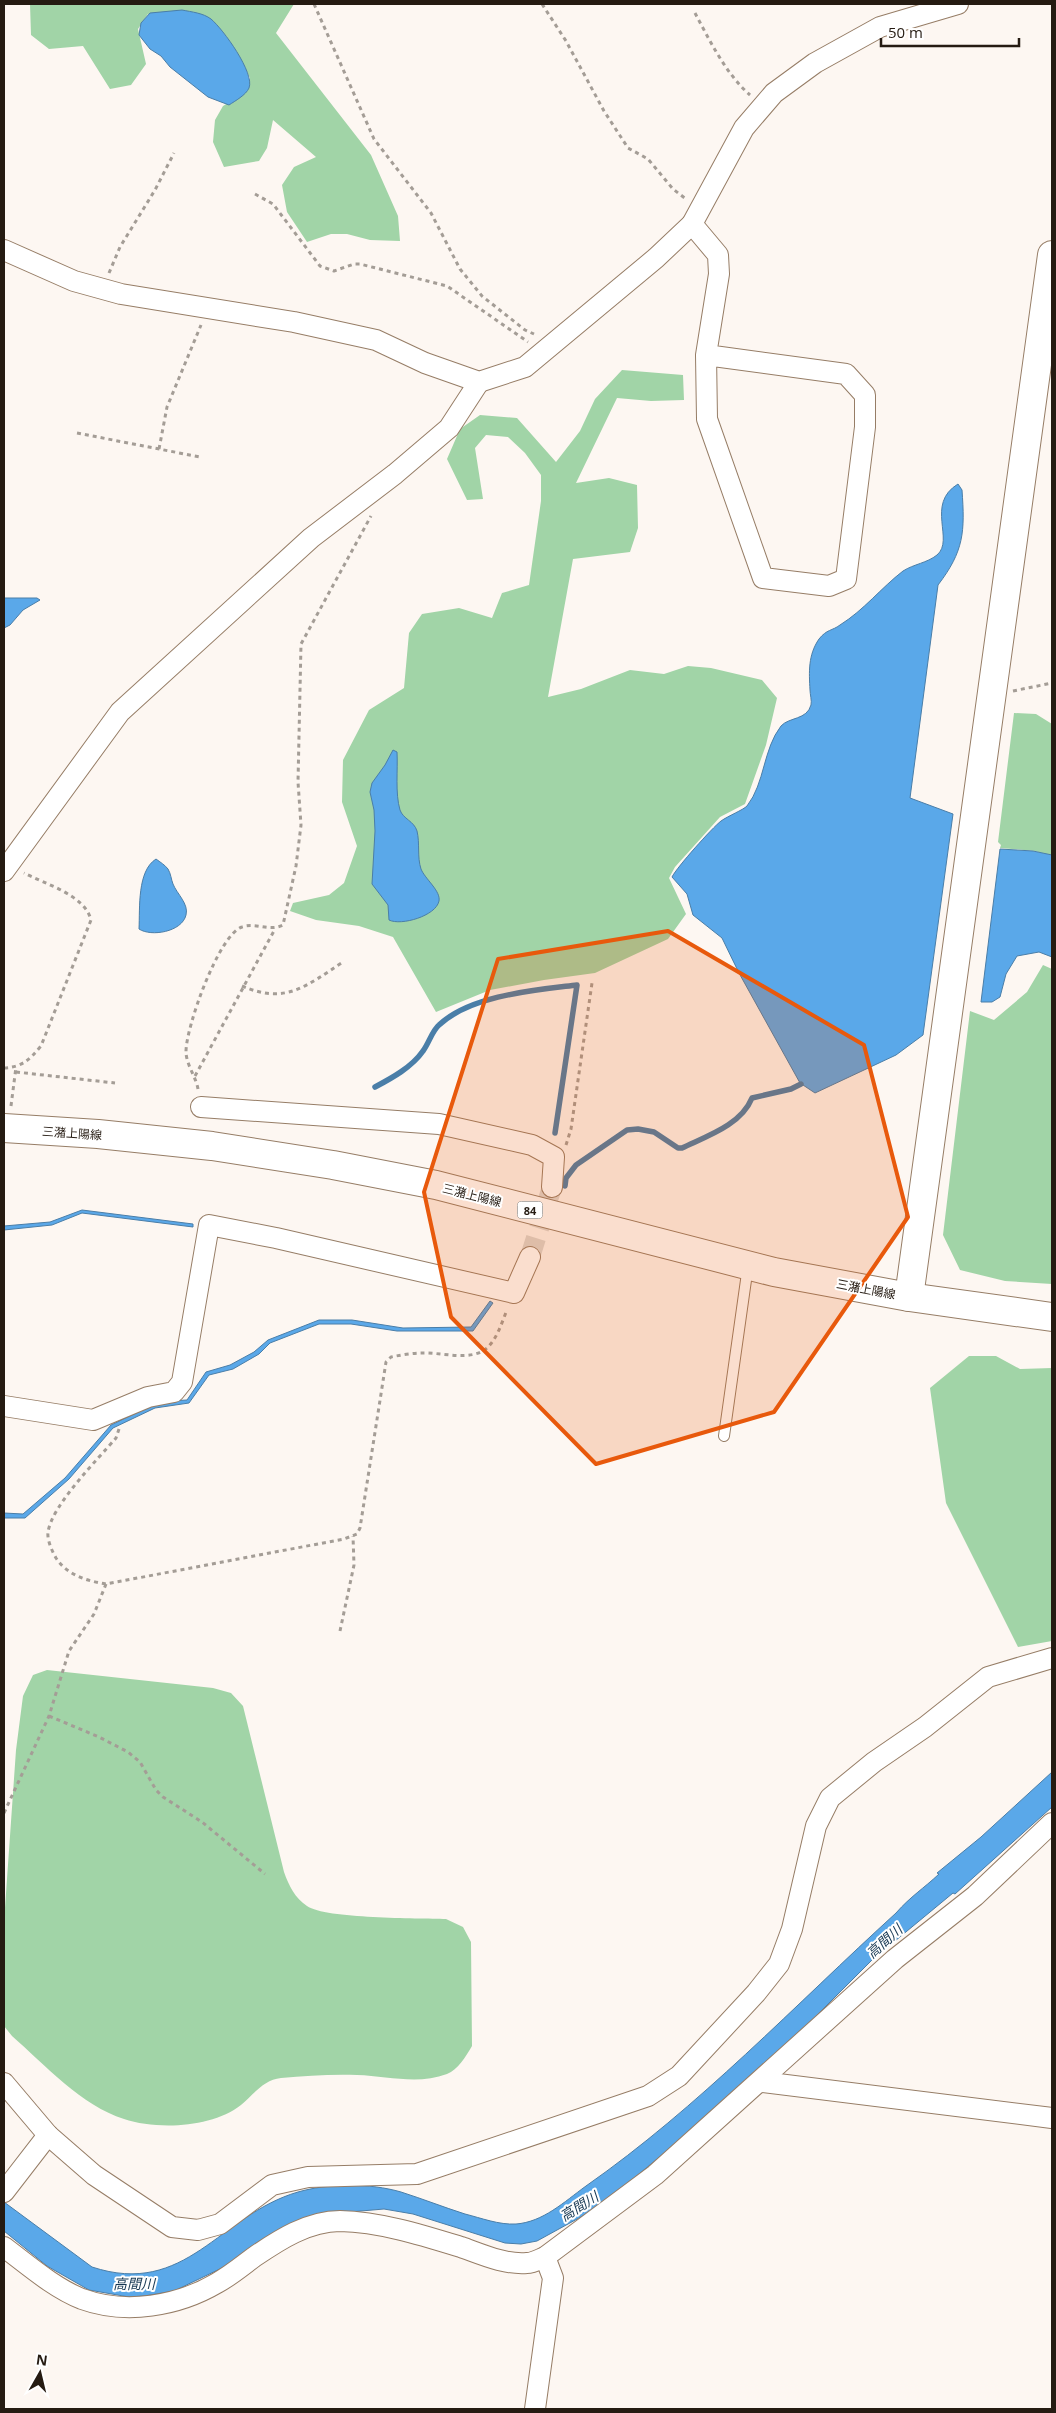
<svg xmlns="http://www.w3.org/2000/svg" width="1056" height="2413" font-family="'Open Sans','Noto Sans JP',sans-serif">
<rect width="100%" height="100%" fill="#fdf7f2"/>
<g fill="#a1d4a7">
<path d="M30,4H294L276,33L371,155L398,216L400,241L370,240L347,234H331L307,242L287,212L282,185L294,167L316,157L273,120L267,148L259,161L224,167L213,142L215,120L223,106L238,97L250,78C221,22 214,8 148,14L138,29L146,64L131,85L110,89L83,46L49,49L31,35Z"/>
<polygon points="622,370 683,375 684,400 651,401 617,398 576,483 609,478 637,485 638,528 630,552 573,559 548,697 581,689 630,670 664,674 688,666 711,668 762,680 777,698 766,745 745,804 720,817 675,867 669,878 686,914 668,939 595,973 544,980 490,990 436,1012 393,937 359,926 316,920 290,911 293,903 329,895 344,883 357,846 342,802 343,760 369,710 404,688 409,633 422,614 459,608 492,618 502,593 529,585 541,501 541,475 525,453 508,437 486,435 475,448 483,499 467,500 447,459 460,429 480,415 517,418 556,462 580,431 595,399"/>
<polygon points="1014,713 1036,714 1052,724 1052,856 1035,851 1000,848 1001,845 998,842"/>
<polygon points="1043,965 1052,969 1052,1284 1005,1281 960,1270 943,1235 970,1011 994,1020 1027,992"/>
<polygon points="969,1356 996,1356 1020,1369 1052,1368 1052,1641 1018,1647 946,1503 930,1388"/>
<path d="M47,1670L213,1688L231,1693L243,1706L284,1872C289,1886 295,1898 307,1906C326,1919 418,1918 446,1919L463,1927L471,1942L472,2046C466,2056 458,2070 447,2074C418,2085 387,2076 357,2075C331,2074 306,2076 281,2078C263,2080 253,2095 241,2105C212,2128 157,2130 124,2119C82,2106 44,2064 12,2036L4,2026V1922L16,1750L23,1696L33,1675Z"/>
</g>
<g fill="#5aa8e9" stroke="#4a7ea8">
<path d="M182,10C192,12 203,13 211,19C223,29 255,73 249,88C246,95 235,101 229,105L208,97L170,67L161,56L150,49L139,35L141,23L150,13Z"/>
<path d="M958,484L962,490C965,532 964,551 938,585L910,798L953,814L923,1035L896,1055L815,1093L800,1083L739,973L722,938L693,915L687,894L672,877C677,867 712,828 721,821C728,816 743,810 747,806C765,783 763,749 781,726C789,717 807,720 811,705C812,701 810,694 810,690C809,672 808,655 819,639C827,629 832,631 840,625C864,610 881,588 903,571C914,564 927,563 937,555C955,540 925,504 958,484Z"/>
<polygon points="4,598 37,598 40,600 23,610 10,625 4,628"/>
<path d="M393,750L397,752C398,770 395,793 400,810C403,819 414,821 417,831C420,843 417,857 421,869C425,879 441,891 439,901C436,916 401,926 389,920L388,905L372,884L375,831L374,810L370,792L372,783L385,765Z"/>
<polygon points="1000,849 1033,851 1052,855 1052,957 1039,952 1017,956 1006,974 1000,997 992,1002 981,1002"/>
<path d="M156,859C160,862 165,865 168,869C171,874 171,879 173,884C177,894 189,904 186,915C182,932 151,937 139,929C140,908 137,871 156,859Z"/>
<polygon points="82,1210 193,1224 193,1227 82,1213 52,1225 4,1230 4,1226 50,1222"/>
<polygon points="490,1301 493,1303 473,1331 397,1331 351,1324 319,1324 270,1343 259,1354 233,1369 209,1375 189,1403 155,1408 113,1428 69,1479 25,1518 4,1518 4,1513 23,1514 65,1478 111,1425 153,1405 169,1401 187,1400 206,1372 230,1365 254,1352 268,1340 319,1320 352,1320 403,1328 471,1327"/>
<path d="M1052,1772V1807L955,1894L953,1893L872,1960L793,2039L697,2126L599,2207L537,2241L521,2244L505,2243L413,2214L384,2209L338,2213L241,2256L224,2267L174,2291L144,2296L129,2297L89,2290L47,2266L4,2231V2202L92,2267C186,2298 219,2215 298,2192C329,2183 370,2183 401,2192C423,2199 443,2207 465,2214C481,2218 499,2225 516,2224C543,2222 564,2202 586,2186C699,2107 795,2005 896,1913C911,1896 923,1889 939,1874L937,1873L981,1837Z"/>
</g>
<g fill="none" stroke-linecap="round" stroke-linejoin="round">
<g stroke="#4a7ea8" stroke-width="5.5">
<path d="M375,1087C392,1078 412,1067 423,1051C429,1043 432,1031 439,1025C471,995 536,990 577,985L555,1133"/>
<path d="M565,1186L566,1178L576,1165L627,1130L638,1129L654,1132L678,1148H682C707,1136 741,1125 752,1098L791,1089L801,1084"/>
</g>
<polyline stroke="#ddd6d0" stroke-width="20" stroke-dasharray="20 10" stroke-linecap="butt" points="530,1257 552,1187"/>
<g stroke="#967d66" stroke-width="12">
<polyline id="lane" points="724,1436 748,1266"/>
</g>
<g stroke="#967d66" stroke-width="22">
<g id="street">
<polyline points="692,224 718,255 719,274 706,355 707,419 763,578 829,586 846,579 865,427 865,395 846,374 706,355"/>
<polyline points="4,250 74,281 121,294 294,322 376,340 425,363 479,382 525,367 656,258 692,224 744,128 774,93 815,63 880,27 958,4"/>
<polyline points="4,871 120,712 311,538 395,474 449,428 479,382"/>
<polyline points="201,1107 439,1124 532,1145 554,1157 552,1187"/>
<polyline points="4,1406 93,1420 148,1397 174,1392 182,1382 209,1225 276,1238 514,1293 530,1257"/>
<polyline points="762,2082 1052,2118"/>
<polyline points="4,2083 48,2135 94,2175 172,2227 198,2230 220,2224 272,2185 308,2177 417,2174 648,2096 679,2076 756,1993 779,1964 792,1929 816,1826 830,1798 874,1762 925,1727 988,1677 1052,1658"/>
<polyline points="4,2192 48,2135"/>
<path d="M4,2247C28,2265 54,2288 82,2299C126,2315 178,2306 217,2283C230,2276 242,2266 254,2257C279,2240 308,2221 340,2221C381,2222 422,2235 461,2247C481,2254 505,2265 527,2263C533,2263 540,2259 545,2257L655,2175L895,1959L975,1896L1052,1823"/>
<polyline points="535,2409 553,2278 545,2257"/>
</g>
</g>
<g stroke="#967d66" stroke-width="30">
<polyline id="secondary" points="909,1297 1052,255"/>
</g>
<g stroke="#967d66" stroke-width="30">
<polyline id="primary" points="4,1128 98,1134 212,1146 333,1165 436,1185 774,1272 909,1297 1052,1317"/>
</g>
<g stroke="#a49d96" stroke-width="3" stroke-dasharray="4 4" stroke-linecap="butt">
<polyline points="314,4 374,139 431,213 460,269 482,296 525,330 534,334"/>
<polyline points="542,4 566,41 604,111 628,148 648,159 673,189 686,199"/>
<path d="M695,13C710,41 726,74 750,95"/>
<polyline points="255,194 273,204 320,266 334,271 354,264 360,264 447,286 528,342"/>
<polyline points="109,273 120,247 155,190 174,153"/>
<polyline points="77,433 200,457"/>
<polyline points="159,449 167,407 201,325"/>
<polyline points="1013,691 1052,683"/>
<path d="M242,986C286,1005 306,986 343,962"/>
<path d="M4,1068C23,1067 30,1059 41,1046L91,920C85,895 45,884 24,873"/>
<polyline points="16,1072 115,1083"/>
<polyline points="195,1076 275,929"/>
<path d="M198,1089C196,1077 187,1066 186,1053C185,1029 219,934 242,927C256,922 269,932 283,925L296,866L301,825L298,782L301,644L371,516"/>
<polyline points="11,1106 16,1067"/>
<polyline points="566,1145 571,1129 592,983"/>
<path d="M119,1429L116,1438C98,1459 52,1505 48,1532C47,1540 52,1551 56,1558C67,1575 87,1581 106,1584L344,1539L357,1534L360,1528L386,1362L391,1357C401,1355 412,1353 422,1353C441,1352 471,1362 487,1348C497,1339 502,1322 507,1310"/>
<polyline points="340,1631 354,1565 353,1536"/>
<polyline points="49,1716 99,1737 128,1752 140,1762 156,1790 163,1797 202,1822 265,1874"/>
<polyline points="4,1813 49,1716 69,1651 94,1614 106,1584"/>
</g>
<use href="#lane" stroke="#fff" stroke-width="10"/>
<use href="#street" stroke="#fff" stroke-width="20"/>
<use href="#secondary" stroke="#fff" stroke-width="28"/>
<use href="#primary" stroke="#fff" stroke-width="28"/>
</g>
<path fill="#e8590c" fill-opacity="0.2" stroke="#e8590c" stroke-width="4" stroke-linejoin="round" d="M668,931L864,1045L908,1217L774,1412L596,1464L451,1317L424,1192L498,959Z"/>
<g text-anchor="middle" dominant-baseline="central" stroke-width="4" stroke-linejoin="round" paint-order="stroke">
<rect fill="#fff" stroke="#665f59" stroke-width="1" x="517.5" y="1201.5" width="25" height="17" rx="4"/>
<g font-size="11" font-weight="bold" fill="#251b12">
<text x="530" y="1210">84</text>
</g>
<g font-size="12" fill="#251b12" stroke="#fff">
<text transform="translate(72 1133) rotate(4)">三潴上陽線</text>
<text transform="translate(472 1195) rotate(14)">三潴上陽線</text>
<text transform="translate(866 1289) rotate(11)">三潴上陽線</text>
</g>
<g font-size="14" font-style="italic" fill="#173853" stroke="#fff">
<text transform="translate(884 1941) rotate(-42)">高間川</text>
<text transform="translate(579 2206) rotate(-32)">高間川</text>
<text x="134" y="2283">高間川</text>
</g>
</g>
<rect width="1056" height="2413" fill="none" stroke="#251b12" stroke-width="10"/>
<g transform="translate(40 2373) rotate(8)" stroke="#ffffff" stroke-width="4" paint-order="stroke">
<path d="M0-4L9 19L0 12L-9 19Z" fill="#251b12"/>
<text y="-8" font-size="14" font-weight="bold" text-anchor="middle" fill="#251b12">N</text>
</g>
<path d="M881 38v8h138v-8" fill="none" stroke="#251b12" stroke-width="2.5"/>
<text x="888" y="38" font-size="15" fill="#251b12" stroke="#ffffff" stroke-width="4" paint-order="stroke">50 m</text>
</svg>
